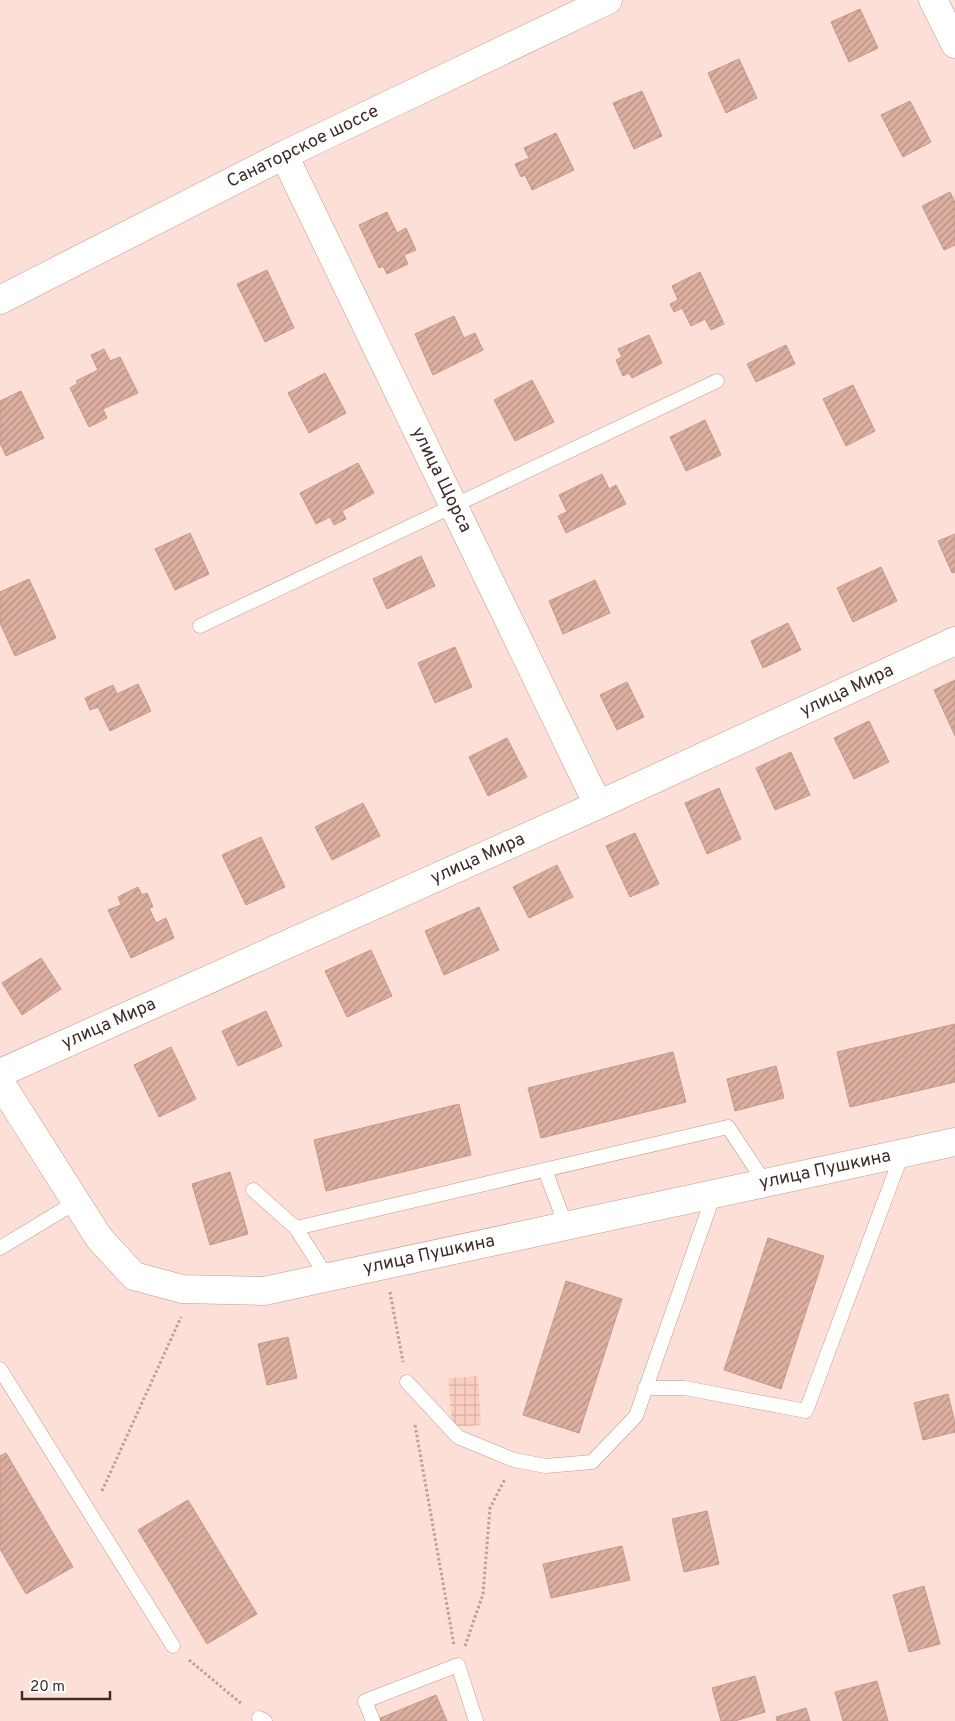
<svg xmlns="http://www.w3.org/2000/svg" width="955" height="1721" font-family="Overpass,sans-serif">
<defs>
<pattern id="industrial-grid" width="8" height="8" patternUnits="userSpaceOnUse" patternTransform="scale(1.25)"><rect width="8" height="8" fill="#facfc0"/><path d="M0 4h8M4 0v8" fill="none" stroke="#d7b2a5"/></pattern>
<pattern id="building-hatch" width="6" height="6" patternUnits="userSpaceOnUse" patternTransform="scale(1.25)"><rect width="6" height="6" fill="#dcafa0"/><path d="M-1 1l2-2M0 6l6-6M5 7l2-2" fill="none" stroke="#b48f82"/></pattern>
</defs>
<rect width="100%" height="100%" fill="#fce0d7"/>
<polygon fill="url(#industrial-grid)" points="478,1376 481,1425 452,1427 448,1378"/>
<g fill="url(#building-hatch)" stroke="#c5998b">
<polygon points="860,9 878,48 849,62 831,22"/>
<polygon points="739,59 757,98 726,113 708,73"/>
<polygon points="642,91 662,136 634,149 613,103"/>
<polygon points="910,101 931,142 903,157 881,115"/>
<polygon points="556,133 574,170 532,190 525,175 521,177 515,164 529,158 524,148"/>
<polygon points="950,192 955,202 955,245 944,250 922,206"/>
<polygon points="387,212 397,233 406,228 416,250 404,255 408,264 387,274 383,266 379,268 359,225"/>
<polygon points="267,270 294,328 265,342 237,284"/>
<polygon points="700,272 724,324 711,330 705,319 691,326 682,308 674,312 670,304 678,300 672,286"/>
<polygon points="454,316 464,338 475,333 483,350 433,375 415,334"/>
<polygon points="649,335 662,363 632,378 629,373 623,376 616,360 622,357 618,349"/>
<polygon points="786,345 795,364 756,382 747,364"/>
<polygon points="104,349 110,361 120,357 138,393 103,409 107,418 89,427 70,388 78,383 76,381 98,370 91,355"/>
<polygon points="325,373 346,413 309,433 288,393"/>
<polygon points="532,380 554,422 515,441 494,400"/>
<polygon points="853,385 875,431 846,446 823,399"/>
<polygon points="21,391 44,438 6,456 0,443 0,401"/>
<polygon points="705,420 721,455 686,471 670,437"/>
<polygon points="358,463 374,493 342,511 346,519 334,525 330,517 316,524 300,493"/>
<polygon points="602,474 609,489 616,485 626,504 566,533 558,516 567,512 559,495"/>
<polygon points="190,533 209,574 175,590 155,549"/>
<polygon points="955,534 955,572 952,573 938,541"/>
<polygon points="421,556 435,586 387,609 373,579"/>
<polygon points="881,567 897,601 853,622 837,588"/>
<polygon points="29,579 56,638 15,656 0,623 0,592"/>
<polygon points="595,580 610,613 563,634 549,601"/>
<polygon points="788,623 801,650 763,668 751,641"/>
<polygon points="455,647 472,687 435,703 418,663"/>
<polygon points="955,680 955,736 934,690"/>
<polygon points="627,682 644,717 617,730 600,695"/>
<polygon points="138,684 151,711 110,731 98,707 90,710 85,698 113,685 117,694"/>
<polygon points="869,721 889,762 854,779 834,738"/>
<polygon points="507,738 527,777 488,796 469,757"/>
<polygon points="791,752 810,795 775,810 756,768"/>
<polygon points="719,788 741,839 707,854 685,803"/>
<polygon points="363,803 380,836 332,860 315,827"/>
<polygon points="635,833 659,884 630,897 606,846"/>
<polygon points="261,837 285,887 246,905 222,855"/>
<polygon points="557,865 573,897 529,918 513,887"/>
<polygon points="138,887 142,895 147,893 153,907 149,908 156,923 166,918 174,938 131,958 108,910 121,905 118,897"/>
<polygon points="479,907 499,950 444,975 425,931"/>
<polygon points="371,950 392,996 347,1017 325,971"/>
<polygon points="41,958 61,989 22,1015 2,983"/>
<polygon points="266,1011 282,1046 238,1066 222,1031"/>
<polygon points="955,1024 955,1082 850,1107 837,1052"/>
<polygon points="171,1047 196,1099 159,1117 134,1065"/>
<polygon points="673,1052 686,1102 541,1138 528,1088"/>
<polygon points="776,1066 784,1098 735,1111 727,1079"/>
<polygon points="459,1104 471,1155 326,1191 314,1140"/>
<polygon points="230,1172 248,1234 210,1245 192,1184"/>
<polygon points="768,1238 824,1256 781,1389 724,1370"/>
<polygon points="566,1281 622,1299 579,1433 523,1415"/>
<polygon points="288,1337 297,1378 267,1385 258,1344"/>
<polygon points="948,1394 955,1423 955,1432 923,1440 914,1403"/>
<polygon points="6,1453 73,1567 26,1594 0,1549 0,1456"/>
<polygon points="188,1500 257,1614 207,1644 138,1530"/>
<polygon points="707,1511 719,1564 684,1572 672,1519"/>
<polygon points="622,1546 630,1580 551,1598 543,1564"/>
<polygon points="924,1586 940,1644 909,1652 893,1595"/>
<polygon points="755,1676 765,1712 735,1721 721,1721 712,1688"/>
<polygon points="877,1681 888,1721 843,1721 835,1692"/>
<polygon points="436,1695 447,1721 379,1721 378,1719"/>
<polygon points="806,1708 810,1721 777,1721 776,1717"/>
</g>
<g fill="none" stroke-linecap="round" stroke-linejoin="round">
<g stroke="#c4998a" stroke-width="15">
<g id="lane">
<polyline points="200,626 717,381"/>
<polyline points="545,1170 566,1226"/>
<polyline points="253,1190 296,1228 327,1277"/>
<polyline points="296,1228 728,1127 765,1183"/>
<polyline points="0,1248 76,1202"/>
<polyline points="0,1369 173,1646"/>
<polyline points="407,1382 458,1437 514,1460 546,1466 592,1462 636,1416 714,1194"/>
<polyline points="645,1388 685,1388 806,1411 902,1154"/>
<polyline points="259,1718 265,1721"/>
<polyline points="373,1721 365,1701 458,1665 476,1721"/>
</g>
</g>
<g stroke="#c4998a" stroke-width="29">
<g id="street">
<polyline points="933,0 955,44"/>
<polyline points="284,155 598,805"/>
<polyline points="0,300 284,155 608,0"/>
<polyline points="0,1073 598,805 955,641"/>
<polyline points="0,1082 99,1238 134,1276 182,1289 264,1291 955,1142"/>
</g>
</g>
<g stroke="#b9a098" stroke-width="3" stroke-dasharray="2.5 2.5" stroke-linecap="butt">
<polyline points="390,1292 403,1362"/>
<polyline points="415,1425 454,1645"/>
<polyline points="102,1491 181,1317"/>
<polyline points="465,1646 483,1594 490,1508 505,1479"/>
<polyline points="189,1660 243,1705"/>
</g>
<use href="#lane" stroke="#fff" stroke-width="14"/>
<use href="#street" stroke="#fff" stroke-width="28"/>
</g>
<g text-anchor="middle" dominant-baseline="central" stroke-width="4" stroke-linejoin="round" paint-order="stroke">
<g font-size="18" fill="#3f2d27" stroke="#fff">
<text transform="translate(303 147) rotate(-26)">Санаторское шоссе</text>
<text transform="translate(441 480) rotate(64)">улица Щорса</text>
<text transform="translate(847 691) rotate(-25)">улица Мира</text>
<text transform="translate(478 859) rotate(-24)">улица Мира</text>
<text transform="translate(109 1024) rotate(-24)">улица Мира</text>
<text transform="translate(825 1170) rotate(-12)">улица Пушкина</text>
<text transform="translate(429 1255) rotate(-12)">улица Пушкина</text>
</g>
</g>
<path d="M22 1691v8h88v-8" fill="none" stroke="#3f2d27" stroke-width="2.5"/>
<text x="30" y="1691" font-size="15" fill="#3f2d27" stroke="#ffffff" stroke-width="4" paint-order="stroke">20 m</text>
</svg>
